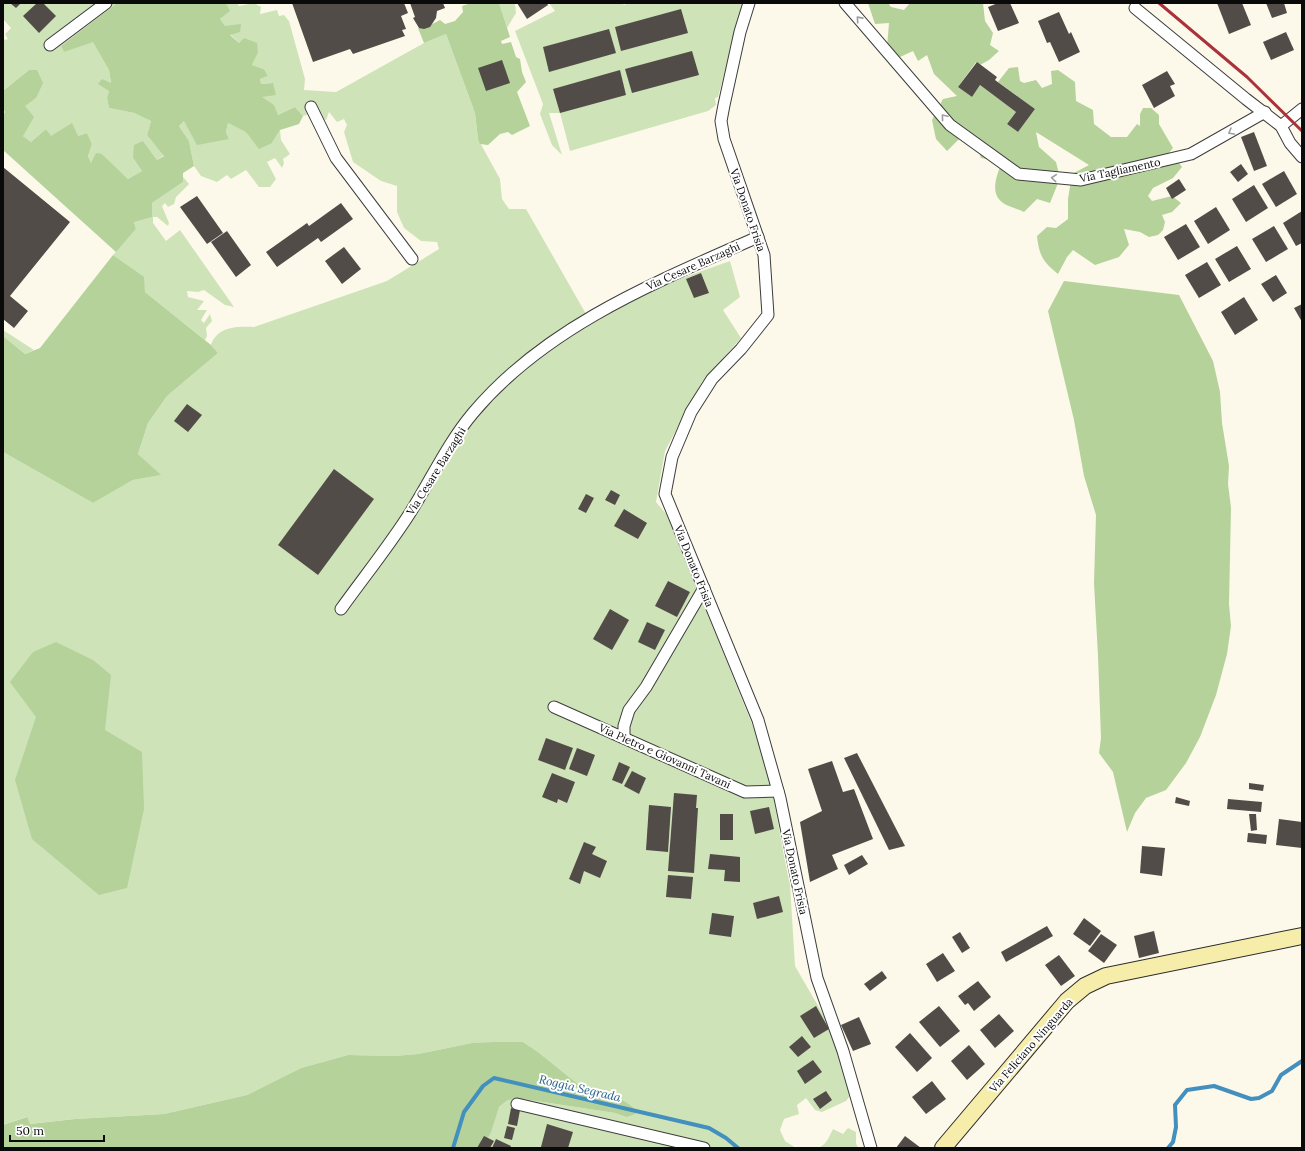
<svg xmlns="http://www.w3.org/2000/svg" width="1305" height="1151" font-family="Lora,serif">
<rect width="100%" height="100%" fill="#fdf9ea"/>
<g fill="#cfe3b8">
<polygon points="3,3 117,3 61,46 64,52 93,41 109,70 111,84 107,98 109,108 134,113 151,121 147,135 164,155 157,160 143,141 133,158 142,171 128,179 102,154 91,163 88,156 92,144 87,133 78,136 51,137 46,129 31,142 23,136 24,106 36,98 29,70 3,91 3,37 5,40 8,39 5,34 11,28 3,19"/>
<path d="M226,3H237L239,6L254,3L261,7L260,14L277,10L279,16L284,15L289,21L305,79L304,90L336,92L424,43L446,34L475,113L478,139L500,179L502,199L509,209H526L590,321L651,289L730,261L740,297L723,310L741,338L702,382L665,451L656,502L667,515L767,761L784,856L790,885L795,966L832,1030L851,1095L846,1101L822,1112L815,1110L806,1098L797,1105L799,1114L784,1119L780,1130L785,1141L796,1148H483L499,1107L508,1100L523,1099L615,1113L626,1117L599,1091L579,1085L538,1052L523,1042H512L472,1043L418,1054L394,1056L348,1055L301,1068L247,1095L164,1114L75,1119L29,1124L26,1117L3,1125V452L93,503L133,480L160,475L138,454L148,423L167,396L218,353L211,345C217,326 238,326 254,327L387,281L439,249L437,242L421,241L404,228L397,212V186L381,181L353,162L344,132L347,125L344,119L337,122L329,112L326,120L316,118L315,112L303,116L295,107L278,115L261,97L272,83L261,84L260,79L268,76L264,69L252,65L258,53L239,43L230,34L220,19L229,11Z"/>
<polygon points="499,3 515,3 516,13 507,28"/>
<polygon points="549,3 619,3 625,5 626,3 743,3 718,97 715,98 716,105 708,111 570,151 560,113 549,113 562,155 552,145 540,114 543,104 515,31 555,11"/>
<polygon points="184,121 229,139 226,132 228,123 272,143 280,130 281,140 290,154 283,159 284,163 282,168 275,158 267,162 276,179 270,187 259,187 246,170 231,179 227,175 217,182 201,176 194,166 189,141 179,126"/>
<polygon points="183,177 189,184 176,197 174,204 168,207 165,203 162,206 169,223 168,226 157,217 153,217 153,223 166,241 180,230 234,307 225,305 204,290 198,292 187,291 188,297 204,301 197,310 207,310 201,320 204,323 210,314 212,321 206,328 207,336 205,340 145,292 143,277 113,255 136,229 134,222 152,203 183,182"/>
<polygon points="3,330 34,350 25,354 3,336"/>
<path d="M848,1128L856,1132V1143L858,1148H817C826,1146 829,1137 833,1129L843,1134Z"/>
</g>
<g fill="#b4d299">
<polygon points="117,3 226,3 230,11 220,19 225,26 241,24 240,32 230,35 239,43 244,38 257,43 258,53 252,65 264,69 268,76 260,79 261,84 273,83 276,95 262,97 274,105 278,115 295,107 303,116 299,124 280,130 272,143 259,149 246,132 228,123 226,132 229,139 197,145 184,121 179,126 189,141 194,166 183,173 183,182 152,203 152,217 134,222 136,229 116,252 3,150 3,115 5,112 3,109 3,91 29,70 37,70 43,83 36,98 25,106 34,117 23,136 31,142 46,129 51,136 72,123 78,136 87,133 92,144 88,156 91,163 96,153 102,154 128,179 142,171 133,158 134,145 143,141 157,160 164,156 147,135 151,121 134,113 109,108 107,98 109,91 98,84 102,79 111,83 109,70 93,42 64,52 61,46"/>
<polygon points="471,3 499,3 510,37 501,41 502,44 511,42 516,57 520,59 522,72 526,82 517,92 530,126 512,135 508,132 500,134 488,145 480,144 478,139 475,113 446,34 424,43 418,28 425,28 440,20 445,24 455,21 463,12 462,6"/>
<path d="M868,3H888L891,7L904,10L910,3H983L985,21L993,33L990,45L999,51L989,60L980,65L976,62L958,87L972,97L980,85L1016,112L1007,124L1018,132L1035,109L998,82L1009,68L1018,67L1020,81L1024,83L1036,80L1042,88L1052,84L1051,71L1058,70L1075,82L1076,101L1093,110L1094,124L1111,137H1127L1137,124L1140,126V114L1143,108H1151L1159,115V124L1173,148L1168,154L1175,157L1182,167L1173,178L1153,188L1148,196L1152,201L1172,196L1181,203L1172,212L1162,215L1165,222L1163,230L1158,235L1149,237L1140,232L1124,229L1129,245L1119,257L1095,265L1073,250L1067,257L1058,274C1043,262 1039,255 1037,236L1047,227L1056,228L1068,219V199L1072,174L1089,165L1036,132L1039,147L1056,162L1060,178L1050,203L1037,199L1024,212C1018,209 1009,207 1003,203C989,193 997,175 1002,162L981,158L976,144L968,146L962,136L947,151L936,139L932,120L943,99L957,96L934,74L927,55L918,61L913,51L900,57L887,47L889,23L875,24Z"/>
<polygon points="113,255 144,277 145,292 211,345 218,353 167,396 148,423 138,454 161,475 133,480 93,503 3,452 3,336 25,354 40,348"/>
<polygon points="1064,281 1179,295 1213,361 1220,392 1222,423 1229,466 1228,484 1231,508 1229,604 1231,626 1227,654 1216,695 1200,737 1186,763 1166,790 1146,798 1135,813 1127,832 1113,772 1099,753 1101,738 1098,656 1094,583 1096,515 1084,476 1074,420 1048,311"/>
<polygon points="56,642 93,660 111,675 105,730 142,752 144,809 127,888 99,895 32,839 15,780 36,717 10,682 33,652"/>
<polygon points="494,1042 523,1042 538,1052 579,1085 616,1096 630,1105 637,1111 635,1114 626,1117 615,1113 523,1099 508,1100 499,1107 491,1132 483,1148 3,1148 3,1125 27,1117 30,1124 75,1119 164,1114 247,1095 301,1068 348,1055 394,1056 418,1054 472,1043"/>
</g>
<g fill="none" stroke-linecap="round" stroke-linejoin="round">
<g stroke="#438fbe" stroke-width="4">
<polyline points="453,1148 464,1112 483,1086 494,1078 709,1128 726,1138 738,1148"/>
<polyline points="1168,1148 1173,1142 1176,1127 1175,1105 1187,1090 1214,1086 1251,1099 1259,1098 1272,1091 1281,1075 1302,1061"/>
</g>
</g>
<g fill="#524c48">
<polygon points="10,3 21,3 16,8"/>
<polygon points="37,3 43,3 56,16 39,33 23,16"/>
<polygon points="292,3 404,3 408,13 401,16 406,29 402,30 405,36 353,54 350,49 313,62"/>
<polygon points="410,3 443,3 445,8 437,11 436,18 430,27 424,29 419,28 413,18 415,17"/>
<polygon points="517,3 547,3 548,5 527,19"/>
<polygon points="998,3 1010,3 1019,23 998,31 988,7"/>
<polygon points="1217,3 1242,3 1251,25 1229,34"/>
<polygon points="1266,3 1284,3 1287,13 1272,18"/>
<polygon points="681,9 688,33 621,51 615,27"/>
<polygon points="1059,12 1069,34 1071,32 1080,52 1059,62 1050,42 1047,43 1038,21"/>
<polygon points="609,29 616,53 549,72 543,47"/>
<polygon points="1286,32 1294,50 1271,60 1263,42"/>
<polygon points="692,51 699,75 632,93 625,69"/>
<polygon points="502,60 510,83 486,91 478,68"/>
<polygon points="977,62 997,77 995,80 1035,109 1018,132 1007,124 1016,112 980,85 972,97 958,87"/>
<polygon points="620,70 626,95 560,113 553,89"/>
<polygon points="1167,71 1175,84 1170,86 1175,96 1154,108 1142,85"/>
<polygon points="1254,132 1267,166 1254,171 1241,137"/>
<polygon points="1241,164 1248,174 1238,182 1230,172"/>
<polygon points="3,167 70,222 10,296 28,311 14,328 3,319"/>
<polygon points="1284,171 1297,194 1276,207 1262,184"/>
<polygon points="1179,179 1186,190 1172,199 1166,188"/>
<polygon points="1254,185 1268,208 1246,222 1232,199"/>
<polygon points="197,196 223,233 207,244 180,207"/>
<polygon points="341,203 353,219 321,242 318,238 277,267 266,252 307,223 309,226"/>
<polygon points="1216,207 1230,230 1208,244 1194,221"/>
<polygon points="1302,211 1302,243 1296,246 1283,223"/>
<polygon points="1186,224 1200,247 1178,260 1164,237"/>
<polygon points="1274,226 1288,249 1266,262 1252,239"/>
<polygon points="227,231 251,265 236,277 211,242"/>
<polygon points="1237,246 1251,269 1229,282 1215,259"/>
<polygon points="344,247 361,269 342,284 325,261"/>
<polygon points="1207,262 1221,285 1199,298 1185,275"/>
<polygon points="701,273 709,293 694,298 686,279"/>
<polygon points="1276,275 1287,293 1273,302 1261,284"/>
<polygon points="1244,297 1258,320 1235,335 1221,312"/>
<polygon points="1302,304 1302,322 1294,308"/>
<polygon points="187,404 202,415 188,432 174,421"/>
<polygon points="334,469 374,499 318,575 278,545"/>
<polygon points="611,490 620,495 615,505 605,500"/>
<polygon points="586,494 594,498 586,513 578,509"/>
<polygon points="624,509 647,523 638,539 614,526"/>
<polygon points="668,581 690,592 677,617 655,606"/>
<polygon points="610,609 629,620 612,650 593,639"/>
<polygon points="647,622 665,630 655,650 638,642"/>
<polygon points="546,738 573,748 565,770 538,760"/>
<polygon points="577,748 595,755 587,776 569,769"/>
<polygon points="857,753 905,846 889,850 844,758"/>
<polygon points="832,761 843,792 854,789 873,839 832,855 838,869 810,882 800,822 822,811 808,769"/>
<polygon points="619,762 630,767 622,784 612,780"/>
<polygon points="632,771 646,778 639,794 624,786"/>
<polygon points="552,773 575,782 567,803 558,799 557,803 542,797"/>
<polygon points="1249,783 1264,785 1263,791 1249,789"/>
<polygon points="674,793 697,795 696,808 698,808 694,873 668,871"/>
<polygon points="1176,797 1190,801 1189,806 1175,803"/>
<polygon points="1228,799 1262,802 1261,812 1227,809"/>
<polygon points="649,805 671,807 668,852 646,850"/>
<polygon points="769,807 774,829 755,834 750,811"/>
<rect x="720" y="814" width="13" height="26"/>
<polygon points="1249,814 1256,814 1257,830 1251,831"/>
<polygon points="1279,819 1302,822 1302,848 1276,845"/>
<polygon points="1248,833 1267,835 1266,844 1247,842"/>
<polygon points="584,842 596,847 592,854 607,861 600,878 584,871 580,884 569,879"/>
<polygon points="1142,846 1165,848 1162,876 1140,873"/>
<polygon points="710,854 740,857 740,882 724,881 725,870 708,869"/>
<polygon points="862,855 868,864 849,875 844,865"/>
<polygon points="668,875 693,877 691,899 666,897"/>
<polygon points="779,896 783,912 757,919 753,903"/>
<polygon points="712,913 734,916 731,937 709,934"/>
<polygon points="1084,918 1101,931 1090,946 1073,934"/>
<polygon points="1047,926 1053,936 1006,962 1001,952"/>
<polygon points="1154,931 1159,953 1139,958 1134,936"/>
<polygon points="960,932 970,948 962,953 952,937"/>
<polygon points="1101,934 1117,945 1104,963 1088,951"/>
<polygon points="943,953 955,971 937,982 926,964"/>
<polygon points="1059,955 1075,976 1061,986 1045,965"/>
<polygon points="882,971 887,978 870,991 864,984"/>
<polygon points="978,981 991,997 974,1011 968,1003 965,1005 958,996"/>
<polygon points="816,1006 829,1029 814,1038 800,1016"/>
<polygon points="939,1006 960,1031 940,1047 919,1022"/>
<polygon points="999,1014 1014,1031 995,1048 980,1030"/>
<polygon points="859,1017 871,1044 853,1051 841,1025"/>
<polygon points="910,1033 932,1058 917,1072 895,1047"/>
<polygon points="802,1036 811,1047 798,1057 789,1047"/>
<polygon points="969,1045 985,1064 967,1080 951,1061"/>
<polygon points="813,1060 822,1072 805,1084 797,1071"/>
<polygon points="932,1081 946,1099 926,1114 912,1097"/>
<polygon points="826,1091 832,1100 820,1109 813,1099"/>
<polygon points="511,1108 520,1110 517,1126 508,1124"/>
<polygon points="547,1124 573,1132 568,1148 545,1148 541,1147"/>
<polygon points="507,1126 515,1128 512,1140 504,1138"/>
<polygon points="484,1136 494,1141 490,1148 477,1148"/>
<polygon points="905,1136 921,1148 896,1148"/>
<polygon points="496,1139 511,1146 510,1148 492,1148"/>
</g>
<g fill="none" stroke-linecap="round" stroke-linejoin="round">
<g stroke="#3d3d3d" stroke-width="13">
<g id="street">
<polyline points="749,3 740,32 724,105 721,121 724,139 764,255 768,315 741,349 712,379 691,412 672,457 665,494 758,720 780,798 817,978 843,1051 871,1148"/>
<polyline points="845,3 950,125 1018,174 1081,180 1191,154 1265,112"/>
<polyline points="1135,8 1246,99 1281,126 1290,143 1302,157"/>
<polyline points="50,45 106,3"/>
<polyline points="311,107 336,158 412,259"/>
<polyline points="1281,126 1302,109"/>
<path d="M341,609C364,577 389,546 410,513C431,480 447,444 473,413C546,326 656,282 758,237"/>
<polyline points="554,707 745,792 778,791"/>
<polyline points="624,738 624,726 629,710 646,687 704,588"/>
<polyline points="517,1104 704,1148"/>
</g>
</g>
<g stroke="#2c2c2c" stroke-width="18">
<polyline id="secondary" points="943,1148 1067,1001 1085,986 1106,976 1302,936"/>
</g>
<use href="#street" stroke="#fff" stroke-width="11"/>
<use href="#secondary" stroke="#f6edab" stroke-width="16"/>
<polyline stroke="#ab323a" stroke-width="3" points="1159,3 1247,77 1302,131"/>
</g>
<defs><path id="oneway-chevron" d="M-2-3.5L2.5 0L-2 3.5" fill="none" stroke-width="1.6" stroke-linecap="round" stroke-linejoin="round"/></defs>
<g stroke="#9d9d9d">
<use href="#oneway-chevron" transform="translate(859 19) rotate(-132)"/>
<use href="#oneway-chevron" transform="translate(944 117) rotate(-130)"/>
<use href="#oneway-chevron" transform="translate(1231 132) rotate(150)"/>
<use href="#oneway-chevron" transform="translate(1054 178) rotate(-175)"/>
</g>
<g text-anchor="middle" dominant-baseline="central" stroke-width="4" stroke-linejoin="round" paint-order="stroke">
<g font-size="11" fill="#0a0a0a" stroke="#fff">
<text transform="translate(1120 170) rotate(-12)">Via Tagliamento</text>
<text transform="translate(748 210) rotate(71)">Via Donato Frisia</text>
<text transform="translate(693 266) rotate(-24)">Via Cesare Barzaghi</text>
<text transform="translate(436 471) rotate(-58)">Via Cesare Barzaghi</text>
<text transform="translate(694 566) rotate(68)">Via Donato Frisia</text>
<text transform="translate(665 756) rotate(24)">Via Pietro e Giovanni Tavani</text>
<text transform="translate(795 872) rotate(78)">Via Donato Frisia</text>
<text transform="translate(1031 1045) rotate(-49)">Via Feliciano Ninguarda</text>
</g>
<g font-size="12" font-style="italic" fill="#22618e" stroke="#fff">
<text transform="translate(580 1088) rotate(13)">Roggia Segrada</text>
</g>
</g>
<rect width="1305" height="1151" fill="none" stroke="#0a0a0a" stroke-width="8"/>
<path d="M10 1135v6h94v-6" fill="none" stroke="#0a0a0a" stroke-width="2"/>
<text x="16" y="1135" font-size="12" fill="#0a0a0a" stroke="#ffffff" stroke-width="3" paint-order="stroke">50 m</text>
</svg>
